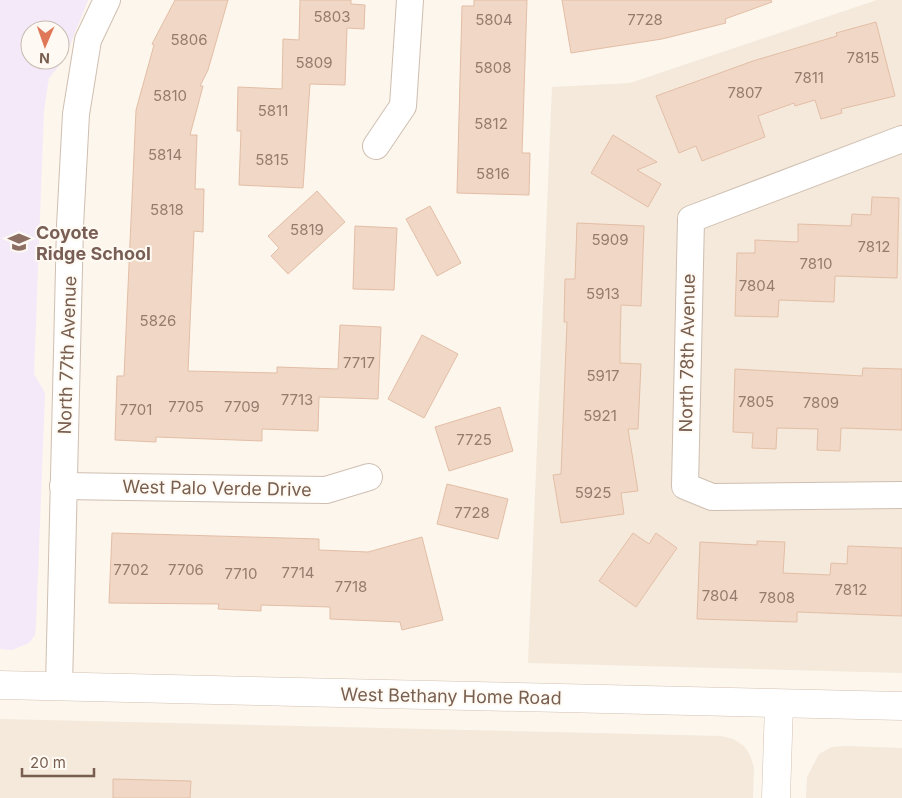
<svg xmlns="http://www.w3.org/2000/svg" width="902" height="798" font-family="Inter,sans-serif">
<rect width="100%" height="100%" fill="#fcf6ed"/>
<g fill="#f4e9db">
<polygon points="877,0 902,0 902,673 528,663 552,87 630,83"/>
<polygon points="0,719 721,736 733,739 744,746 750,755 754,767 753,798 0,798"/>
<polygon points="847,746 902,748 902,798 806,798 807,777 819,754 832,747"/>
</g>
<path fill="#f3e9f9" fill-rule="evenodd" d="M0,0H88L64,60L49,78L44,110L34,374L45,393L36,624L35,635L29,643L12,650L0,649ZM30,30H60V60H30Z"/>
<g fill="#f1d7c5" stroke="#e3bea6">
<polygon points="175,0 228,0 208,70 200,86 203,86 190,135 197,135 195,189 204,189 203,232 194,231 188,371 277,373 277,367 338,369 340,325 381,327 378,399 319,397 318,431 262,429 262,441 156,437 156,442 115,440 117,376 124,376 136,110 154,45 152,44"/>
<polygon points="300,0 351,0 351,4 365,5 364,29 347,28 345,85 310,84 303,188 239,185 241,131 237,131 238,87 282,89 283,39 299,40"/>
<polygon points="474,0 527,0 522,153 530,153 529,195 457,193 462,6 474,6"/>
<polygon points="562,0 771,0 772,2 725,19 726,23 662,39 571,53"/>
<polygon points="876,22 895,96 841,109 842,113 821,119 815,100 795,106 794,103 758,116 765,137 702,161 696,146 679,153 656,96 753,61 837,36 836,33"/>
<polygon points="613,135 657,162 637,170 661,184 648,207 591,173"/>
<polygon points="317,191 345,222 288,274 271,256 279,248 268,236"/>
<polygon points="872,197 899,198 897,278 835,276 834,302 779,300 778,317 735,316 737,253 755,253 755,240 798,242 798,224 851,226 852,214 871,215"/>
<polygon points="430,206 461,263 437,276 406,219"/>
<polygon points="577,223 644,226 641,306 621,305 620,345 620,363 641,364 638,429 628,429 638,491 621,493 624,514 561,523 553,475 561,474 567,322 564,322 565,279 575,279"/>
<polygon points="355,226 397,228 394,290 353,289"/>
<polygon points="422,335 458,354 424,418 388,399"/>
<polygon points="863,368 902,369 902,430 841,428 840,451 817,450 818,429 777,428 776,449 752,448 753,433 733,432 735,369 862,376"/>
<polygon points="500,407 513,451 449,471 435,427"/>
<polygon points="447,484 508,499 498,539 437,524"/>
<polygon points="112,533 319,539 319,550 368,552 422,537 443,620 402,630 400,622 330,619 330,607 261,605 261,611 218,609 219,604 109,603"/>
<polygon points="633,533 649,544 656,533 677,548 636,607 599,581"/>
<polygon points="757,541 785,542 783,573 830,575 831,563 847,564 848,546 902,548 902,616 797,612 797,622 697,619 700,542 757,545"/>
<polygon points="113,779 191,781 190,798 113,798"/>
</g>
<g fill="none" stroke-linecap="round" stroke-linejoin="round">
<g stroke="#cfbfb1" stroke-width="28">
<g id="street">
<polyline points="902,139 691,219 685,486 712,497 902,495"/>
<polyline points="376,146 403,106 410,0"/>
<polyline points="63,486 326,490 369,477"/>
<polyline points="59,686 70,226 76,114 88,40 107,0"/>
</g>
</g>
<g stroke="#d4c1b2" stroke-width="29">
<g id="secondary">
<polyline points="0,685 902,706"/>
<polyline points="776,798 779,704"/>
</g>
</g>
<use href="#street" stroke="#fff" stroke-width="26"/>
<use href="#secondary" stroke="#fff" stroke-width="28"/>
</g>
<defs>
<g id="school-bare" transform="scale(1.725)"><path d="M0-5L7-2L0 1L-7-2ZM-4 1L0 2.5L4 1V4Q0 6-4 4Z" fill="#8d6e63" stroke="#fefaf3" stroke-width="2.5" paint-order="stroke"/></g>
</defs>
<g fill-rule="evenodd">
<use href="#school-bare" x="19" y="242"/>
</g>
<g text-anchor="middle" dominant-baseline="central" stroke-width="4" stroke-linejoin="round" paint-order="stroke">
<g font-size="15" fill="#967c6c">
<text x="332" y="16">5803</text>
<text x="494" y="19">5804</text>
<text x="645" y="19">7728</text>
<text x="189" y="39">5806</text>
<text x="863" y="57">7815</text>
<text x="314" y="62">5809</text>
<text x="493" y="67">5808</text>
<text x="809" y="77">7811</text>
<text x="745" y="92">7807</text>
<text x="170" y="95">5810</text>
<text x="273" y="110">5811</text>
<text x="491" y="123">5812</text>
<text x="165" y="154">5814</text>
<text x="272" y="159">5815</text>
<text x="493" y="173">5816</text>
<text x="167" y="209">5818</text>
<text x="307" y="229">5819</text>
<text x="610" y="239">5909</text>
<text x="874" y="246">7812</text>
<text x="816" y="263">7810</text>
<text x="757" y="285">7804</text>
<text x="603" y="293">5913</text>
<text x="158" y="320">5826</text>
<text x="359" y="362">7717</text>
<text x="603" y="375">5917</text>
<text x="297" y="399">7713</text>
<text x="756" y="401">7805</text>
<text x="821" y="402">7809</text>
<text x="186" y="406">7705</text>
<text x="242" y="406">7709</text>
<text x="136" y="409">7701</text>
<text x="600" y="415">5921</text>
<text x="474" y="439">7725</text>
<text x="593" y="492">5925</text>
<text x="472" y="512">7728</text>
<text x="131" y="569">7702</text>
<text x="186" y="569">7706</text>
<text x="298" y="572">7714</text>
<text x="241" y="573">7710</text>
<text x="351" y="586">7718</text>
<text x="851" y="589">7812</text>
<text x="720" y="595">7804</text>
<text x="777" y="597">7808</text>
</g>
<g font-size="18" font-weight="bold" fill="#785e54" stroke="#fefaf3" text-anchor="start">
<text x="36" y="232">Coyote<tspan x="36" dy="21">Ridge School</tspan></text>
</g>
<g font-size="18" fill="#785e4f" stroke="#fefaf3">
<text transform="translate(687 353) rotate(-89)">North 78th Avenue</text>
<text transform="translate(67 355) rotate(-88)">North 77th Avenue</text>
<text transform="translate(217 488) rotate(1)">West Palo Verde Drive</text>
<text transform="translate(451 696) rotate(1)">West Bethany Home Road</text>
</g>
</g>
<g transform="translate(45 45) rotate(182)"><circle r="24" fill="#fefaf3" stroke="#c8bcb1"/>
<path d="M0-4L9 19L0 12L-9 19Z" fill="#df7858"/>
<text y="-8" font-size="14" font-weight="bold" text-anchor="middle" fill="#785e4f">N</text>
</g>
<path d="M22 768v8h72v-8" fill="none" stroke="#785e4f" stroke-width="2.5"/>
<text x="30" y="768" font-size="15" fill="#785e4f" stroke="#fefaf3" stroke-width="4" paint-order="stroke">20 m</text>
</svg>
